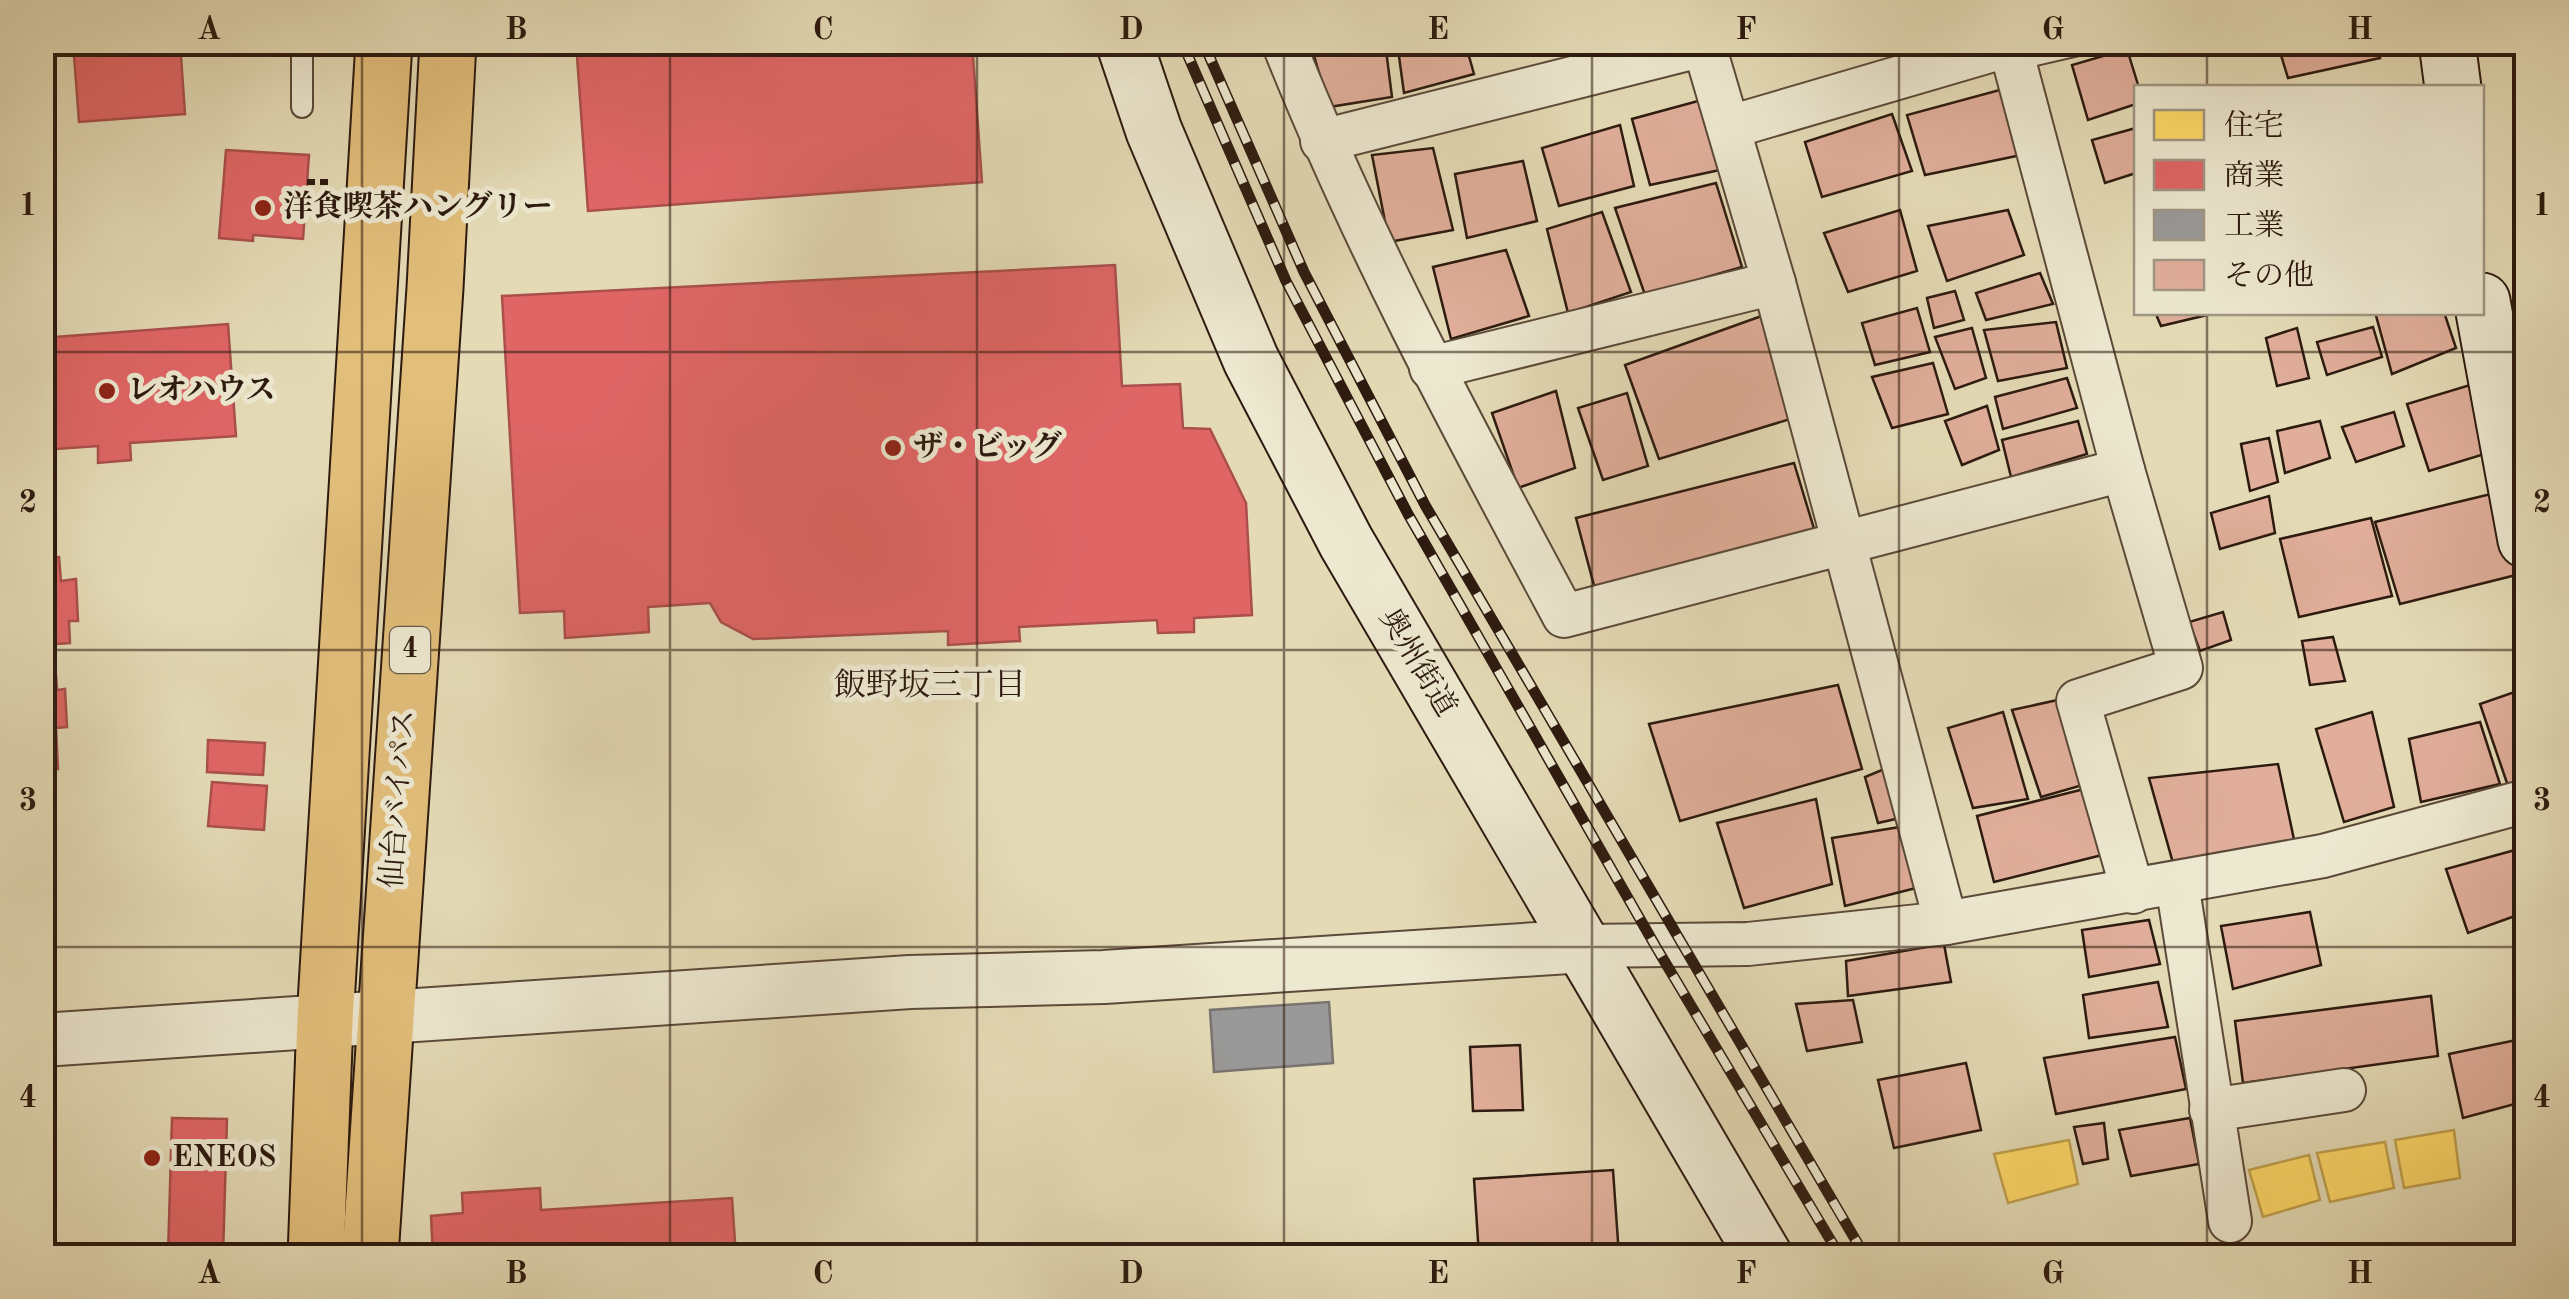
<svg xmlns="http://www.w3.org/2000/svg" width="2569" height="1299" font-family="'Old Standard TT','Noto Serif JP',serif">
<rect width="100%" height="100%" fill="#e4dbb6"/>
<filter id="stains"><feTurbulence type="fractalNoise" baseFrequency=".002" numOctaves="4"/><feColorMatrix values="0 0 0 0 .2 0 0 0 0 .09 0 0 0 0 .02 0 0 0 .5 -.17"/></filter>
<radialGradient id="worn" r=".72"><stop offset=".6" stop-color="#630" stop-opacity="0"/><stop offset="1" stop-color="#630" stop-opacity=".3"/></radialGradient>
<g fill="#ffd966" stroke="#c0a04c" stroke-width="2.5">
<polygon points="2454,1130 2460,1178 2404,1188 2395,1140"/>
<polygon points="2069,1140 2078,1184 2008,1203 1994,1154"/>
<polygon points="2385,1142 2394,1188 2330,1202 2317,1153"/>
<polygon points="2309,1155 2320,1200 2263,1217 2249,1170"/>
</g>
<g fill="#e06666" stroke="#aa4f4c" stroke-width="2.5">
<polygon points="73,42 180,42 185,114 79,122"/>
<polygon points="576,42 972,42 982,182 588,211"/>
<polygon points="226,150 309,155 303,239 253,235 253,241 219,238"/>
<polygon points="1115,265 1122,386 1180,384 1183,428 1210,429 1246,503 1252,615 1194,618 1194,632 1158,633 1157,620 1019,627 1020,641 948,645 948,631 753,639 721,622 710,603 648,607 649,632 565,638 564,611 520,613 502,296"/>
<polygon points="228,324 236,436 130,443 131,460 98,463 98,446 42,450 42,338"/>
<polygon points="59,557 61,581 76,579 78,621 69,621 70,643 42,645 42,558"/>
<polygon points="56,675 57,690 65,689 67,727 56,728 58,769 42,770 42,676"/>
<polygon points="208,740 265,743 263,775 207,772"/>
<polygon points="212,782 267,786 264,830 208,826"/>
<polygon points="42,1069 51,1069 51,1104 42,1109"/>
<polygon points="172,1118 227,1119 223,1256 168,1256"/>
<polygon points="540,1188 541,1210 732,1198 736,1256 433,1256 431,1216 463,1213 462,1193"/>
</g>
<polygon fill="#999" stroke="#797370" stroke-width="2.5" points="1329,1002 1333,1063 1214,1072 1210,1010"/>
<g fill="#e0ae9a" stroke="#2d1a0f" stroke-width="2.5">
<polygon points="1310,42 1385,42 1392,97 1329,107"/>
<polygon points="1397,42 1465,42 1474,74 1404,93"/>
<polygon points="1829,42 1868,42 1832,52"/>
<polygon points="2277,42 2375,42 2380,58 2288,78"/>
<polygon points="2127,49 2139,88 2136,104 2088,120 2072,65"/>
<polygon points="2007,88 2026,154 1925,175 1907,115"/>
<polygon points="1709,98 1729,168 1650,185 1632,119"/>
<polygon points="1892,114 1912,171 1822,197 1805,142"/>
<polygon points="1620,125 1634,186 1559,206 1542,148"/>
<polygon points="2136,128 2136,173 2105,183 2092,140"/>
<polygon points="1433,148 1453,230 1389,242 1372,155"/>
<polygon points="2526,151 2526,211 2521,212 2519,152"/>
<polygon points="1523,161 1537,221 1467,238 1455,174"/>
<polygon points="1716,183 1742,267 1645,295 1615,208"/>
<polygon points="1900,210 1917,271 1848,292 1824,233"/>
<polygon points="2008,210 2024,255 1947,281 1928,226"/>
<polygon points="1602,212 1631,292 1568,313 1547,229"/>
<polygon points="1506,250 1529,316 1451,339 1433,267"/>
<polygon points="2040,273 2053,304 1986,320 1976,293"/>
<polygon points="1955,291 1964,320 1934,328 1927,298"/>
<polygon points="1917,308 1930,352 1875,365 1862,323"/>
<polygon points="2155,312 2206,312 2207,315 2161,326"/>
<polygon points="2375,312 2444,312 2456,348 2392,374"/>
<polygon points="1770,313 1797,417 1659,459 1625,365"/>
<polygon points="2056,322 2067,368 1998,381 1984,330"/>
<polygon points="2373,327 2382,357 2327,375 2317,342"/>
<polygon points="1972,328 1986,378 1955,389 1935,337"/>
<polygon points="2297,328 2309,378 2277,386 2266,338"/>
<polygon points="1933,363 1948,414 1892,428 1872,377"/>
<polygon points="2067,378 2077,408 2003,429 1995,397"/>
<polygon points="2470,385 2488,453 2429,471 2407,404"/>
<polygon points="1556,391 1575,468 1518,488 1492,413"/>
<polygon points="1627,393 1648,466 1603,480 1578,408"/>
<polygon points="1987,406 1999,450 1962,465 1945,421"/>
<polygon points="2394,412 2404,446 2356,462 2342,427"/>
<polygon points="2078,421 2087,454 2011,477 2002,440"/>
<polygon points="2320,421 2330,458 2285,473 2277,431"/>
<polygon points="2269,438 2278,482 2250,491 2241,444"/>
<polygon points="1794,463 1815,532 1596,593 1576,518"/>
<polygon points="2495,493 2516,575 2400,604 2375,522"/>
<polygon points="2269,496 2275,533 2220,549 2211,513"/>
<polygon points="2371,518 2392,596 2299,617 2280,539"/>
<polygon points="2223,612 2231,640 2200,651 2189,622"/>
<polygon points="2333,637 2345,681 2310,685 2302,641"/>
<polygon points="1838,685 1862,769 1680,821 1649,724"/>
<polygon points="2526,688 2526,782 2508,786 2480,704"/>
<polygon points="2062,699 2090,783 2041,797 2012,710"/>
<polygon points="2003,712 2028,799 1973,808 1948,728"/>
<polygon points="2372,712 2394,807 2344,822 2316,729"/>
<polygon points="2480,722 2500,784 2421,802 2409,739"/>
<polygon points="2278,764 2296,849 2175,870 2149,778"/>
<polygon points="1894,765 1909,816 1878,823 1865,777"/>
<polygon points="2092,787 2110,853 1994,882 1977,816"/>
<polygon points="1816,799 1832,884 1744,908 1717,823"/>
<polygon points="1906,826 1916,888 1845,906 1832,838"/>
<polygon points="2526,847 2526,912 2468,933 2446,869"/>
<polygon points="2310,912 2321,965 2233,989 2221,926"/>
<polygon points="2149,920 2160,964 2089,977 2082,930"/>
<polygon points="1944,944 1951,982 1848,996 1846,961"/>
<polygon points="2158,982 2168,1027 2089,1038 2083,995"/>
<polygon points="2431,996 2438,1056 2243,1083 2235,1021"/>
<polygon points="1853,1000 1862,1042 1807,1051 1796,1004"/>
<polygon points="2175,1037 2186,1089 2056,1114 2044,1058"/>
<polygon points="2526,1038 2526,1101 2463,1118 2449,1054"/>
<polygon points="1520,1045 1523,1110 1473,1111 1470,1047"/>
<polygon points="1966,1063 1981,1130 1894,1148 1878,1080"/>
<polygon points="2190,1118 2199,1164 2131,1176 2119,1130"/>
<polygon points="2104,1123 2108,1159 2083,1164 2074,1127"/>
<polygon points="1613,1170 1619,1256 1479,1256 1474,1179"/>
<polygon points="2475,1244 2478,1256 2420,1256"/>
</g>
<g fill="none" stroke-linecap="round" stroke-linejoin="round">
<g stroke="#5b4a39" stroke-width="24">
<g id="service">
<polyline points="302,42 302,107"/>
<polyline points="2014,60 2091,42"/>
</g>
</g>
<g stroke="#5b4a39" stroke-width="46">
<g id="minor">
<path d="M1283,42C1362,241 1463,428 1564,616L2123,470"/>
<polyline points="1703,42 1774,283 1946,923"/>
<polyline points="2009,42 2123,470 2181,668 2078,701 2133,892"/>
<polyline points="1730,127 2010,45"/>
<polyline points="1322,141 1704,45"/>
<polyline points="1431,368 1774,283"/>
<polyline points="2177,883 2230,1221"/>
<polyline points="1584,946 1748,944 1946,923 2323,856 2526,801"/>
<polyline points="2211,1110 2344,1090"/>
</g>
</g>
<g stroke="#5b4a39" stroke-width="56">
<polyline id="tertiary" points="42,1040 910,982 1104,977 1584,946"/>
</g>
<g stroke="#2d1a0f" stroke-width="59">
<g id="secondary">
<polyline points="1124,42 1154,131 1251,360 1346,542 1764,1256"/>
<polyline points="2447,42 2453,88"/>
<polyline points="2482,301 2526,540"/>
</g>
</g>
<g stroke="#2d1a0f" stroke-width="59">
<g id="trunk">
<polyline points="316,1256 325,1020 384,42"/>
<polyline points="370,1256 435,288 448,42"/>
</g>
</g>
<polyline stroke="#2d1a0f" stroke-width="6" stroke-dasharray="8 5" stroke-linecap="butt" points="307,182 328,182"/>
<use href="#service" stroke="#ede8d0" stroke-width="20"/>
<use href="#minor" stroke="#ede8d0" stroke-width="42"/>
<use href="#tertiary" stroke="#ede8d0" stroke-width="52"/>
<use href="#secondary" stroke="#ede8d0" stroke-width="55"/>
<use href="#trunk" stroke="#e2be7b" stroke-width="55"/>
<g stroke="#2d1a0f" stroke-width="11">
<g id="rail">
<polyline points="1182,42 1286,281 1408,514 1656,947 1840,1256"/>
<polyline points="1203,42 1304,272 1425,505 1865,1256"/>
</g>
</g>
<use href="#rail" stroke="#ede8d0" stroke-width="8" stroke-dasharray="22" stroke-linecap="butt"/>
</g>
<path fill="none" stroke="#2d1a0f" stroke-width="2.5" stroke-opacity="0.55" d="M362,42V1256M670,42V1256M977,42V1256M1284,42V1256M1592,42V1256M1899,42V1256M2207,42V88M2207,312V1256M42,352H2526M42,650H2526M42,947H2526"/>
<g fill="#8f2418" stroke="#ede8d0" stroke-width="4">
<circle cx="263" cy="208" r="10"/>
<circle cx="107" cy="391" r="10"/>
<circle cx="893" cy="448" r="10"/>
<circle cx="152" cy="1158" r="10"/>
</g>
<g text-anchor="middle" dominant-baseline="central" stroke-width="10" stroke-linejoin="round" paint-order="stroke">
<rect fill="#ede8d0" stroke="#675849" stroke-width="2.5" x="390" y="627" width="40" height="46" rx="8"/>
<g font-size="28" font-weight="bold" fill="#2d1a0f">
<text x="410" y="650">4</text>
</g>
<g font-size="30" font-weight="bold" fill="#2d1a0f" stroke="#ede8d0" text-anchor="start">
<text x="283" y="208">洋食喫茶ハングリー</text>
<text x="127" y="391">レオハウス</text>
<text x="913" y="448">ザ・ビッグ</text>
<text x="172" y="1158">ENEOS</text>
</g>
<g font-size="30" fill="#2d1a0f" stroke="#ede8d0">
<text transform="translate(1417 663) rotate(59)">奥州街道</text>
<text transform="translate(399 799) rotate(-86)">仙台バイパス</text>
</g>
<g font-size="32" fill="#2d1a0f" stroke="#ede8d0">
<text x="930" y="687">飯野坂三丁目</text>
</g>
</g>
<rect width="2569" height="1299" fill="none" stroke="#e4dbb6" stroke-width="110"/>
<rect x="2134" y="85" width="350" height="230" fill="#ede8d0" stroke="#a09683" stroke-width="2.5"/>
<rect x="2154" y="110" width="50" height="30" fill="#ffd966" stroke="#a09683" stroke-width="2.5"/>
<text x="2224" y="135" font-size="30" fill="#2d1a0f">住宅</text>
<rect x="2154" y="160" width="50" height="30" fill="#e06666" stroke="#a09683" stroke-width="2.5"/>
<text x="2224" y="185" font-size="30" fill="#2d1a0f">商業</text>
<rect x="2154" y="210" width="50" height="30" fill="#999999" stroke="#a09683" stroke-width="2.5"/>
<text x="2224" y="235" font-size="30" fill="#2d1a0f">工業</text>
<rect x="2154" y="260" width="50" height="30" fill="#e0ae9a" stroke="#a09683" stroke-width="2.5"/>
<text x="2224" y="285" font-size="30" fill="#2d1a0f">その他</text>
<rect x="55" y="55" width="2459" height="1189" fill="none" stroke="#2d1a0f" stroke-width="4"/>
<g font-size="32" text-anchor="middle" font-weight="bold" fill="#2d1a0f">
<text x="209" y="39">A</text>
<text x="516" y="39">B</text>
<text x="823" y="39">C</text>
<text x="1131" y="39">D</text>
<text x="1438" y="39">E</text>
<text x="1746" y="39">F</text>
<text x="2053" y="39">G</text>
<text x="2360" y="39">H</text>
<text x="28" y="215">1</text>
<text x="2542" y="215">1</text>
<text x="28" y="512">2</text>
<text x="2542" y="512">2</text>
<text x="28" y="810">3</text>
<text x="2542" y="810">3</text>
<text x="28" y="1107">4</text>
<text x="2542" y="1107">4</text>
<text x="209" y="1283">A</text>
<text x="516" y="1283">B</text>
<text x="823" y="1283">C</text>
<text x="1131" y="1283">D</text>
<text x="1438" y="1283">E</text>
<text x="1746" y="1283">F</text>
<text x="2053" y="1283">G</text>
<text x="2360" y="1283">H</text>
</g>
<rect width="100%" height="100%" filter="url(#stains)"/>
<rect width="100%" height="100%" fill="url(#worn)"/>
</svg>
